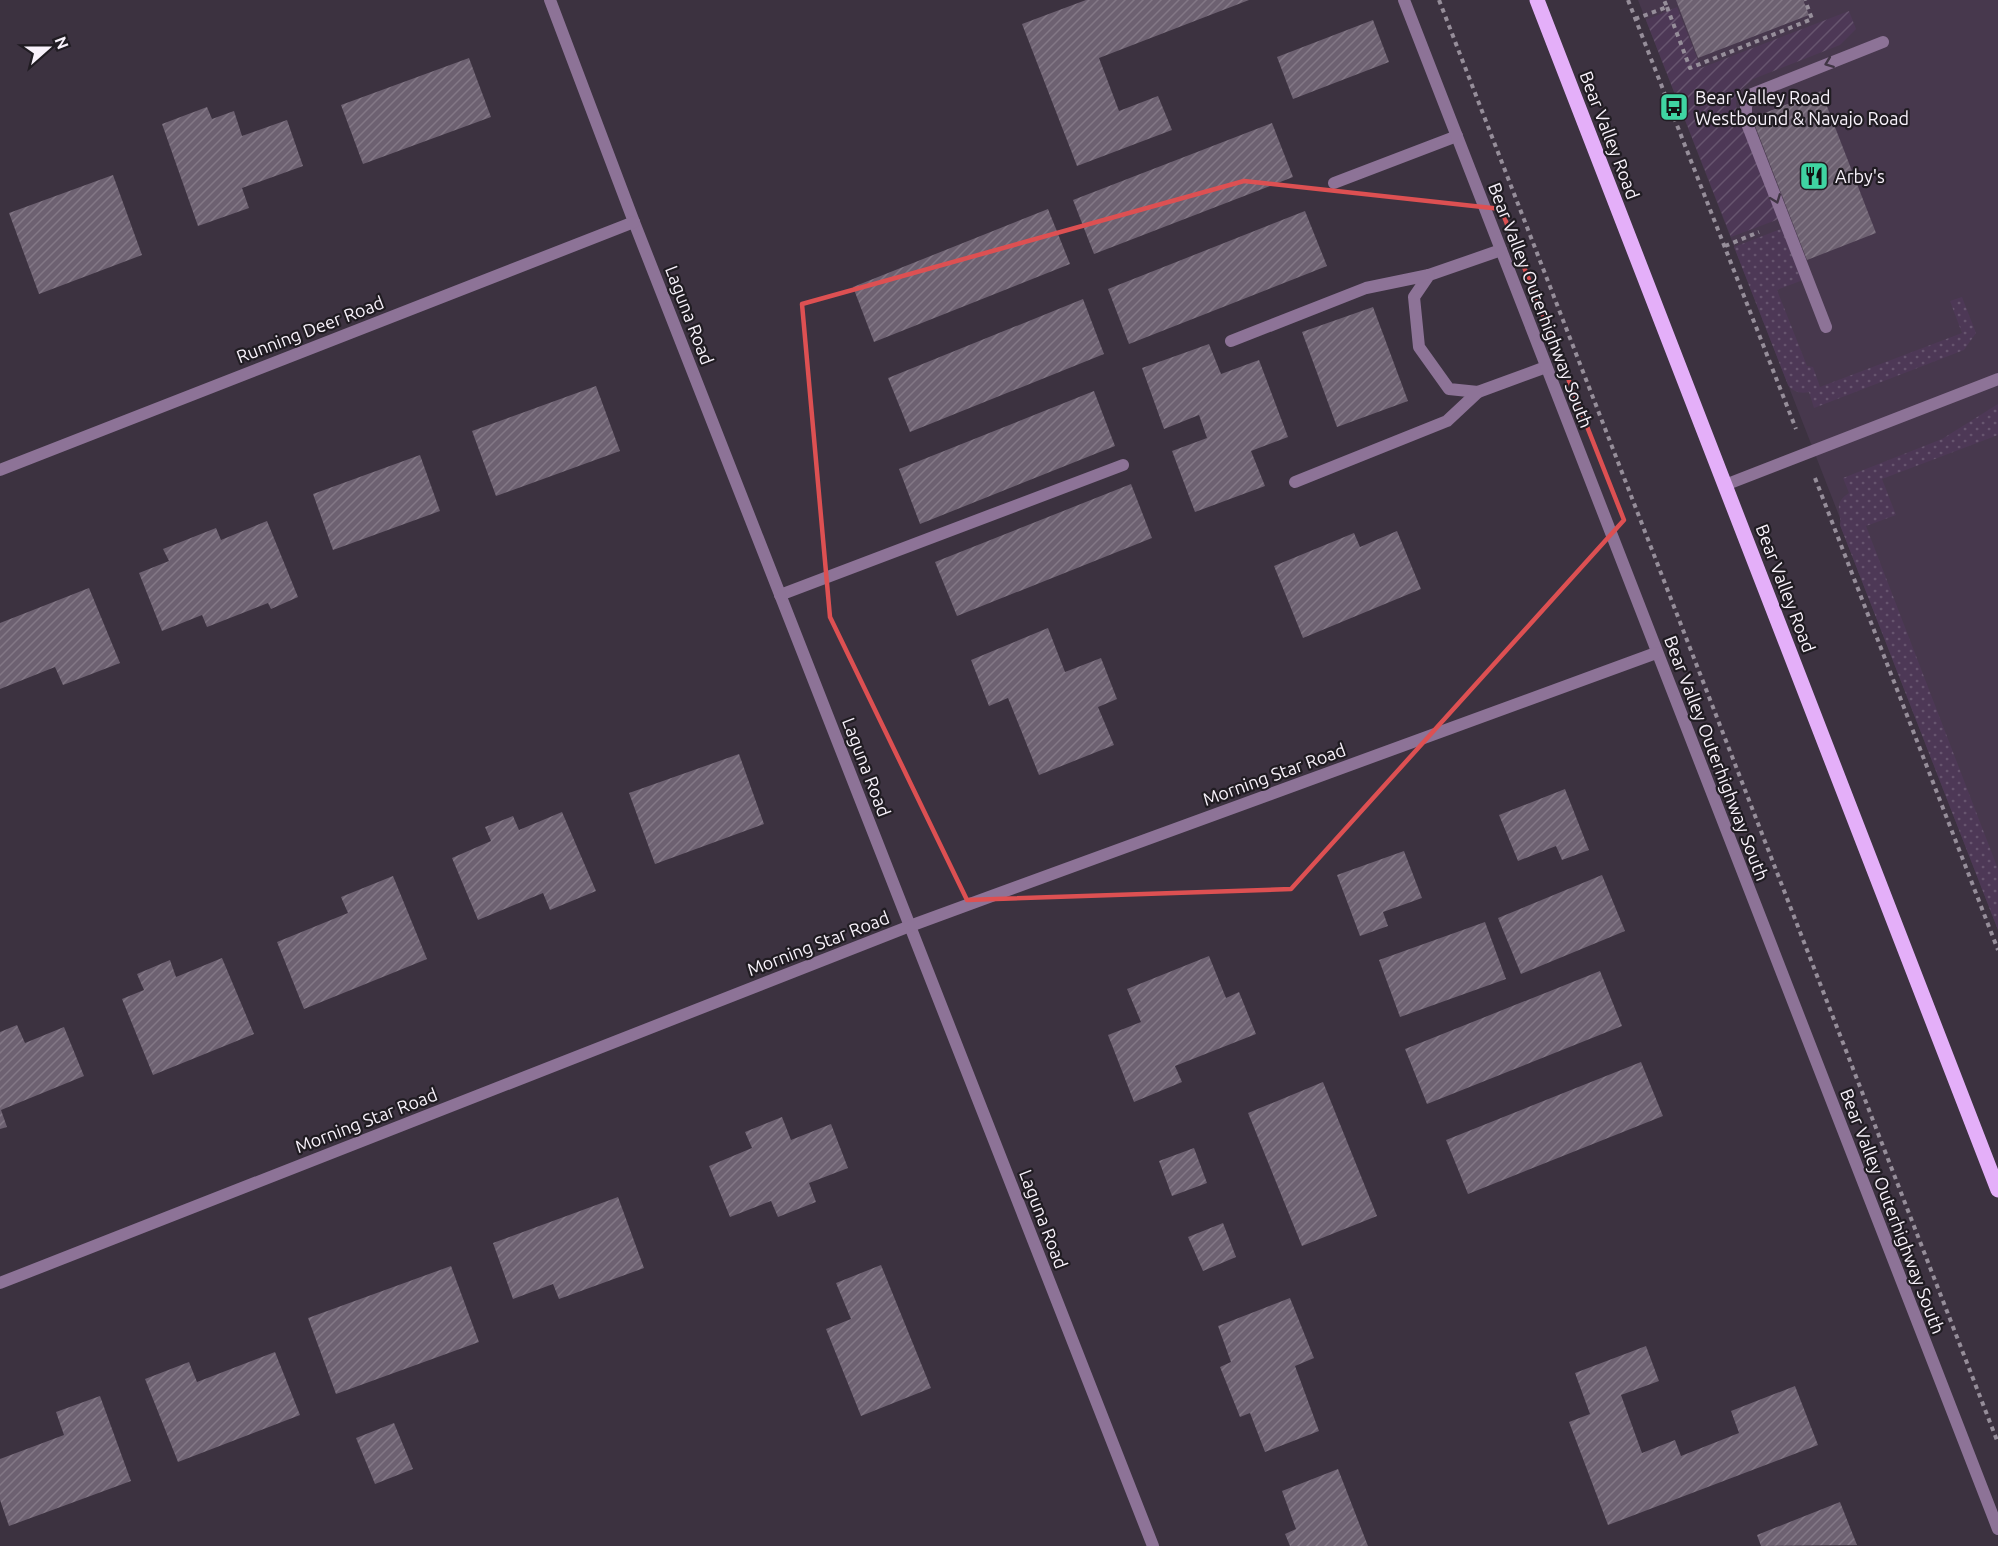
<svg xmlns="http://www.w3.org/2000/svg" width="1998" height="1546" font-family="Ubuntu,sans-serif">
<defs>
<pattern id="grass-dots" width="8" height="8" patternUnits="userSpaceOnUse" patternTransform="scale(1.5)"><rect width="8" height="8" fill="#4d3856"/><path d="M2 2h.1M6 6h.1" fill="none" stroke="#67556f" stroke-width="1.8" stroke-linecap="round"/></pattern>
<pattern id="garden-furrows" width="10" height="10" patternUnits="userSpaceOnUse" patternTransform="scale(1.5)"><rect width="10" height="10" fill="#4d3856"/><path d="M-1 1l2-2M0 10L10 0M9 11l2-2" fill="none" stroke="#67556f"/></pattern>
<pattern id="building-hatch" width="6" height="6" patternUnits="userSpaceOnUse" patternTransform="scale(1.5)"><rect width="6" height="6" fill="#6d6171"/><path d="M-1 1l2-2M0 6l6-6M5 7l2-2" fill="none" stroke="#837886"/></pattern>
</defs>
<rect width="100%" height="100%" fill="#3c3240"/>
<polygon fill="#47384d" points="1638,0 1998,0 1998,930 1840,525 1841,521 1838,513"/>
<g fill="url(#grass-dots)">
<path d="M1783,228L1803,280L1777,290L1807,366L1813,367L1820,387L1962,333L1950,301L1962,297L1976,333L1964,350L1814,408L1809,392C1801,394 1793,392 1788,385L1734,247Z"/>
<path d="M1998,404V435L1882,479L1896,515L1866,526L1998,869V930L1840,525C1842,511 1832,504 1849,493L1843,478L1942,439Z"/>
</g>
<polygon fill="url(#garden-furrows)" points="1677,7 1701,68 1849,11 1856,29 1840,45 1753,79 1738,92 1736,103 1737,112 1779,219 1731,237 1646,20"/>
<g fill="url(#building-hatch)">
<polygon points="1086,0 1249,0 1099,58 1119,111 1158,96 1172,130 1077,166 1022,24"/>
<polygon points="1676,0 1803,0 1809,15 1698,58"/>
<polygon points="1373,20 1389,62 1293,99 1277,57"/>
<polygon points="469,58 491,117 363,164 341,105"/>
<polygon points="1821,91 1876,233 1807,260 1752,118"/>
<polygon points="207,107 212,119 234,111 242,136 287,120 303,166 242,188 249,208 198,226 162,124"/>
<polygon points="1272,123 1293,177 1094,254 1073,200"/>
<polygon points="113,175 142,255 39,294 9,213"/>
<polygon points="1048,209 1070,264 874,342 853,287"/>
<polygon points="1305,211 1327,266 1129,344 1108,289"/>
<polygon points="1083,299 1104,354 910,432 888,378"/>
<polygon points="1373,307 1408,401 1337,427 1302,332"/>
<polygon points="1209,344 1221,374 1259,360 1288,437 1251,451 1265,486 1195,512 1172,451 1207,438 1199,415 1164,429 1142,368"/>
<polygon points="596,386 620,451 496,496 472,431"/>
<polygon points="1094,391 1115,446 920,524 899,469"/>
<polygon points="420,455 440,511 333,550 313,494"/>
<polygon points="1131,484 1152,538 957,616 935,562"/>
<polygon points="267,521 298,597 271,609 268,603 207,627 202,615 162,631 139,573 169,561 163,549 216,528 221,540"/>
<polygon points="1397,531 1421,589 1303,638 1274,566 1354,533 1360,547"/>
<polygon points="89,588 120,663 63,685 55,667 0,689 0,623"/>
<polygon points="1048,628 1065,672 1101,658 1117,699 1098,707 1114,745 1039,775 1008,698 989,706 971,660"/>
<polygon points="739,754 764,824 655,864 629,793"/>
<polygon points="1565,789 1589,850 1562,860 1556,846 1518,861 1499,815"/>
<polygon points="562,812 596,891 550,910 543,893 478,920 452,858 491,841 485,827 513,816 519,830"/>
<polygon points="1404,851 1422,898 1383,912 1388,926 1360,936 1337,875"/>
<polygon points="1602,875 1625,931 1521,974 1498,918"/>
<polygon points="393,876 427,959 304,1009 277,942 348,913 341,897"/>
<polygon points="1485,922 1506,979 1400,1017 1379,960"/>
<polygon points="1209,956 1226,998 1239,992 1256,1034 1175,1066 1182,1082 1134,1102 1108,1035 1141,1022 1127,989"/>
<polygon points="222,958 254,1034 153,1075 122,999 144,990 137,974 170,960 176,977"/>
<polygon points="1600,971 1622,1026 1427,1104 1405,1049"/>
<polygon points="17,1025 25,1043 64,1027 84,1076 1,1110 7,1127 0,1129 0,1032"/>
<polygon points="1641,1062 1663,1116 1468,1194 1446,1140"/>
<polygon points="1323,1082 1377,1216 1302,1246 1248,1113"/>
<polygon points="782,1117 791,1140 831,1124 848,1168 809,1183 816,1202 778,1217 771,1201 730,1217 709,1166 752,1148 745,1132"/>
<polygon points="1194,1148 1207,1183 1172,1196 1159,1161"/>
<polygon points="618,1197 644,1268 559,1299 553,1284 513,1299 493,1243"/>
<polygon points="1223,1223 1236,1257 1203,1271 1188,1237"/>
<polygon points="881,1265 931,1388 861,1416 826,1329 851,1319 836,1283"/>
<polygon points="451,1266 479,1342 336,1394 308,1318"/>
<polygon points="1290,1298 1314,1358 1295,1366 1319,1431 1265,1452 1250,1413 1240,1417 1220,1367 1231,1362 1218,1326"/>
<polygon points="1646,1346 1659,1381 1621,1395 1642,1453 1675,1440 1681,1456 1739,1433 1731,1411 1795,1386 1818,1445 1608,1525 1569,1422 1590,1414 1575,1373"/>
<polygon points="275,1352 300,1415 178,1462 145,1379 189,1362 197,1382"/>
<polygon points="100,1396 131,1481 9,1526 0,1500 0,1459 64,1435 56,1412"/>
<polygon points="394,1423 413,1469 375,1484 356,1438"/>
<polygon points="1338,1469 1368,1546 1290,1546 1285,1534 1296,1529 1282,1491"/>
<polygon points="1840,1502 1857,1545 1761,1546 1757,1535"/>
</g>
<g fill="none" stroke-linecap="round" stroke-linejoin="round">
<g stroke="#968e9a" stroke-width="4" stroke-dasharray="4.5 4.5" stroke-linecap="butt">
<polyline points="1439,0 1998,1443"/>
<polyline points="1628,0 1796,429"/>
<polyline points="1667,7 1690,68 1812,19 1805,0"/>
<polyline points="1635,19 1667,7 1664,0"/>
<polyline points="1725,246 1759,232"/>
<polyline points="1815,478 1998,950"/>
</g>
<g stroke="#8d7397" stroke-width="12">
<polyline points="1334,183 1457,136"/>
<polyline points="1501,250 1429,275 1414,297 1419,347 1449,389 1478,392 1546,367"/>
<polyline points="1826,327 1746,121 1746,106 1752,94 1883,42"/>
<polyline points="1231,341 1366,288 1429,275"/>
<polyline points="1295,482 1447,421 1478,392"/>
<polyline points="1725,485 1998,379"/>
<polyline points="780,595 1123,465"/>
</g>
<g stroke="#8d7397" stroke-width="12">
<polyline points="550,0 634,222 1153,1546"/>
<polyline points="1404,0 1998,1529"/>
<polyline points="0,470 634,222"/>
<polyline points="0,1283 910,926 1656,653"/>
</g>
<polyline stroke="#e4aff9" stroke-width="15" points="1537,0 1998,1190"/>
</g>
<defs><path id="oneway-chevron" d="M-2-3.5L2.5 0L-2 3.5" fill="none" stroke-width="1.6" stroke-linecap="round" stroke-linejoin="round" transform="scale(1.5)"/></defs>
<g stroke="#413645">
<use href="#oneway-chevron" transform="translate(1829 63) rotate(159)"/>
<use href="#oneway-chevron" transform="translate(1776 199) rotate(69)"/>
</g>
<path fill="none" stroke="#dd5052" stroke-width="4.5" stroke-linejoin="round" d="M1244,181L1501,209L1624,520L1291,889L967,900L830,617L802,304Z"/>
<defs>
<g id="bus-square" transform="scale(1.5)"><rect x="-9" y="-9" width="18" height="18" rx="4" fill="#3fd4a2" stroke="#201c22"/><path d="M-5-6H5V4H4V6H2V4H-2V6H-4V4H-5ZM-3.5-4V0h7V-4ZM-3.5 1.2v1.5H-2V1.2ZM2 1.2v1.5H3.5V1.2Z" fill="#111"/></g>
<g id="restaurant-square" transform="scale(1.5)"><rect x="-9" y="-9" width="18" height="18" rx="4" fill="#3fd4a2" stroke="#201c22"/><path d="M-5-6h1v4h1v-4h1v4h1v-4h1v5L-1.5 .5V6h-2V.5L-5-1ZM5-6V6H3V1.5H1.5Q1.5-4 5-6Z" fill="#111"/></g>
</defs>
<g fill-rule="evenodd">
<use href="#bus-square" x="1674" y="107"/>
<use href="#restaurant-square" x="1814" y="176"/>
</g>
<g text-anchor="middle" dominant-baseline="central" stroke-width="4.5" stroke-linejoin="round" paint-order="stroke">
<g font-size="18" fill="#f8f2fb" stroke="#201c22" text-anchor="start">
<text x="1695" y="97">Bear Valley Road<tspan x="1695" dy="21">Westbound &amp; Navajo Road</tspan></text>
<text x="1835" y="176">Arby's</text>
</g>
<g font-size="18" fill="#f8f2fb" stroke="#201c22">
<text transform="translate(1610 135) rotate(69)">Bear Valley Road</text>
<text transform="translate(1541 305) rotate(69)">Bear Valley Outerhighway South</text>
<text transform="translate(690 315) rotate(69)">Laguna Road</text>
<text transform="translate(310 329) rotate(-21)">Running Deer Road</text>
<text transform="translate(1786 588) rotate(69)">Bear Valley Road</text>
<text transform="translate(1717 758) rotate(69)">Bear Valley Outerhighway South</text>
<text transform="translate(867 767) rotate(69)">Laguna Road</text>
<text transform="translate(1274 774) rotate(-20)">Morning Star Road</text>
<text transform="translate(818 943) rotate(-21)">Morning Star Road</text>
<text transform="translate(366 1120) rotate(-21)">Morning Star Road</text>
<text transform="translate(1893 1211) rotate(69)">Bear Valley Outerhighway South</text>
<text transform="translate(1044 1219) rotate(69)">Laguna Road</text>
</g>
</g>
<g transform="translate(48 48) rotate(69)" stroke="#201c22" stroke-width="4.5" paint-order="stroke">
<path d="M0-4.5L10 22L0 15L-10 22Z" fill="#f8f2fb"/>
<text y="-9" font-size="16" font-weight="bold" text-anchor="middle" fill="#f8f2fb">N</text>
</g>
</svg>
